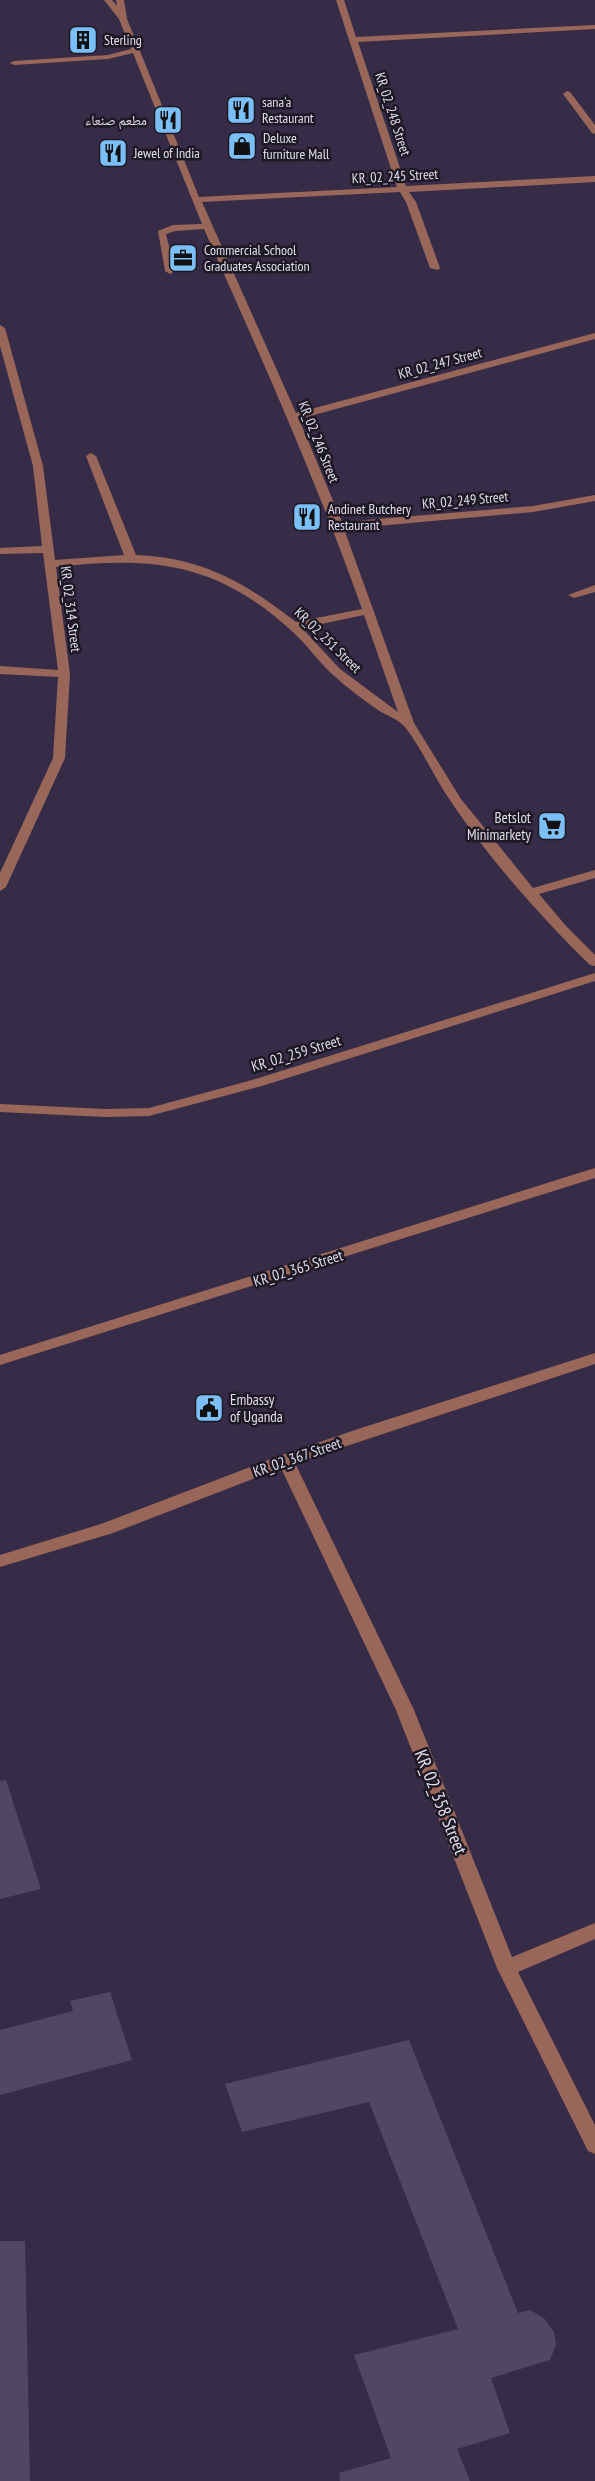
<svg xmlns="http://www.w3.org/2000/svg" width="595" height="2481" font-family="'PT Sans Narrow','Noto Naskh Arabic',sans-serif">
<rect width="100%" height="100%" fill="#372c47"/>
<g fill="#524763">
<polygon points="6,1780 41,1889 0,1899 0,1781"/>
<polygon points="110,1992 132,2060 0,2095 0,2030 73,2011 70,2001"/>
<polygon points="409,2040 518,2313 530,2310 544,2318 554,2332 556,2345 550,2360 491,2378 510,2433 457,2449 470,2481 340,2481 339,2473 391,2458 354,2355 458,2329 369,2102 242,2132 225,2084"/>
<polygon points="0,2241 25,2241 30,2481 0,2481"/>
</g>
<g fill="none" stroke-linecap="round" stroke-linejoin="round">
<g fill="#99675a" fill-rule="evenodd">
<path d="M104,0H112L117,6L116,0H124L127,19L199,197L397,187L336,0H344L356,37L595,25V29L358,42L406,186L595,176V182L409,192L416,202L440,268L438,270L430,268L406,202L400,192L202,202L296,413L595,333V339L299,419L342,522L533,506L595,495V501L533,512L344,529L414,723L461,799L533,888L595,870V878L539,894L566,926L595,955V966L590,965C540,916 489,859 450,800C434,777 422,749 405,727C399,720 386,715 378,710C362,699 346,687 332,674C318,661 308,646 295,634C219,563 155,556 56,567L70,674L65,758L6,887L0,891V873L53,758L58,677L0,674V666L58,670L43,553L0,554V548L42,546L33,466L0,346V325L5,328L43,466L55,560L124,555L86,456L91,453L96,456L136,555C201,557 246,583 296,622L362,609C316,479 260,355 204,229L175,231L166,234L175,271L170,274L165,271L158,231L173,225L202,224L133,53L108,59L14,65L10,63L14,61L108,55L131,49L119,19ZM364,615L398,712L340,669L302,628Z"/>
<polygon points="567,91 570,92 595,125 595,134 592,133 563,94"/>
<polygon points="595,585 595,592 574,598 568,595"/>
<polygon points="595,973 595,981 262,1086 149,1116 106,1117 0,1112 0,1104 106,1109 149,1108 252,1080"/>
<polygon points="595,1168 595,1178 0,1365 0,1355"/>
<polygon points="595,1353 595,1364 295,1463 414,1710 512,1957 595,1923 595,1939 518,1972 595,2125 595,2154 588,2151 497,1968 396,1710 281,1468 113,1533 0,1567 0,1555 101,1524 279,1456 355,1430"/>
</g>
</g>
<defs>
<g id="building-square" transform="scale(1.5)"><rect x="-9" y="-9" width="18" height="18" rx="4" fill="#7abff8" stroke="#1c1824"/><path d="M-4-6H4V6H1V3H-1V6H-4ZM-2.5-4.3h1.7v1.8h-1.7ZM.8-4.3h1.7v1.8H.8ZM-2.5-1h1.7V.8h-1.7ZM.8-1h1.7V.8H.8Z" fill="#111"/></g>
<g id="restaurant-square" transform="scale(1.5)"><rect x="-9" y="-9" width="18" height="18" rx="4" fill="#7abff8" stroke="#1c1824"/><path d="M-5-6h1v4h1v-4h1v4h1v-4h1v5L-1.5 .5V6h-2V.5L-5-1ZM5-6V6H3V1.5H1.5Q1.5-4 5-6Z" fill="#111"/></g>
<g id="shop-square" transform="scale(1.5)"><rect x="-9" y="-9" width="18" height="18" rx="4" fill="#7abff8" stroke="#1c1824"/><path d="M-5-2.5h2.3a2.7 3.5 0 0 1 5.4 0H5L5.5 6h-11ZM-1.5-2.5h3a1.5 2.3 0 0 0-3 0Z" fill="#111"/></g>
<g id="office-square" transform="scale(1.5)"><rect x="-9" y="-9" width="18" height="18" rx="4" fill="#7abff8" stroke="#1c1824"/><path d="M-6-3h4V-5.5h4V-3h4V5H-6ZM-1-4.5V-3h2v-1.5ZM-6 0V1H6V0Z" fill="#111"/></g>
<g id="supermarket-square" transform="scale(1.5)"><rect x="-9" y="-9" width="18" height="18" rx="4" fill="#7abff8" stroke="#1c1824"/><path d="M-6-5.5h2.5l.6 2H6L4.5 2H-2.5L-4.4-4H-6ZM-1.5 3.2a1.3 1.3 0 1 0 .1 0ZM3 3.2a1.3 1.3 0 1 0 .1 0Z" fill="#111"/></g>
<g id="civic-square" transform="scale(1.5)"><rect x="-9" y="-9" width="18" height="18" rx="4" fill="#7abff8" stroke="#1c1824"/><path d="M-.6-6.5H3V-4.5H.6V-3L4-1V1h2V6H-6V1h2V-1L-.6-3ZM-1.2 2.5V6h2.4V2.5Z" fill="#111"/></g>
</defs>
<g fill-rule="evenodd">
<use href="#building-square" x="83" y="40"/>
<use href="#restaurant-square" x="241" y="110"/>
<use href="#restaurant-square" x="168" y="120"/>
<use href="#shop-square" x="242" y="146"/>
<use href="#restaurant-square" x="113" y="153"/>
<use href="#office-square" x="183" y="258"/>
<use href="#restaurant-square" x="307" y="517"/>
<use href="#supermarket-square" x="552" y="826"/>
<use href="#civic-square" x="209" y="1408"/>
</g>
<g text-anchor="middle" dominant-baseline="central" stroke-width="5" stroke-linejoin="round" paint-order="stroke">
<g font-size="14" fill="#e2dced" stroke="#1c1824" text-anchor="start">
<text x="104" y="40">Sterling</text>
<text x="262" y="102">sana'a<tspan x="262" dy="16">Restaurant</tspan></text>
<text x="147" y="120" text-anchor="end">مطعم صنعاء</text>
<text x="263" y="138">Deluxe<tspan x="263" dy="16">furniture Mall</tspan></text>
<text x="134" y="153">Jewel of India</text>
<text x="204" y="250">Commercial School<tspan x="204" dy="16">Graduates Association</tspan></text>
<text x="328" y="509">Andinet Butchery<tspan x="328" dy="16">Restaurant</tspan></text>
</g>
<g font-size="14" fill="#e2dced" stroke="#1c1824">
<text transform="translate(393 114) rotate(72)">KR_02_248 Street</text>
<text transform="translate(395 176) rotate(-3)">KR_02_245 Street</text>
<text transform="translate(440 363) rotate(-15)">KR_02_247 Street</text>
<text transform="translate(319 442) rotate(68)">KR_02_246 Street</text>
<text transform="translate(465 500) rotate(-5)">KR_02_249 Street</text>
<text transform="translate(71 609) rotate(83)">KR_02_314 Street</text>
<text transform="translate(328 640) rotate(44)">KR_02_251 Street</text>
</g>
<g font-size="15" fill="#e2dced" stroke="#1c1824" text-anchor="end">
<text x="531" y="817">Betslot<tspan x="531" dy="17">Minimarkety</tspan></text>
<text x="230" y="1399" text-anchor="start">Embassy<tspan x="230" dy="17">of Uganda</tspan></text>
</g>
<g font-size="15" fill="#e2dced" stroke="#1c1824">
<text transform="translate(296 1053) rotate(-17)">KR_02_259 Street</text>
<text transform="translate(298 1268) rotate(-17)">KR_02_365 Street</text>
<text transform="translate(297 1457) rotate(-19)">KR_02_367 Street</text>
</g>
<g font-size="18" fill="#e2dced" stroke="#1c1824">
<text transform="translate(441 1802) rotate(68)">KR_02_358 Street</text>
</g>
</g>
</svg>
